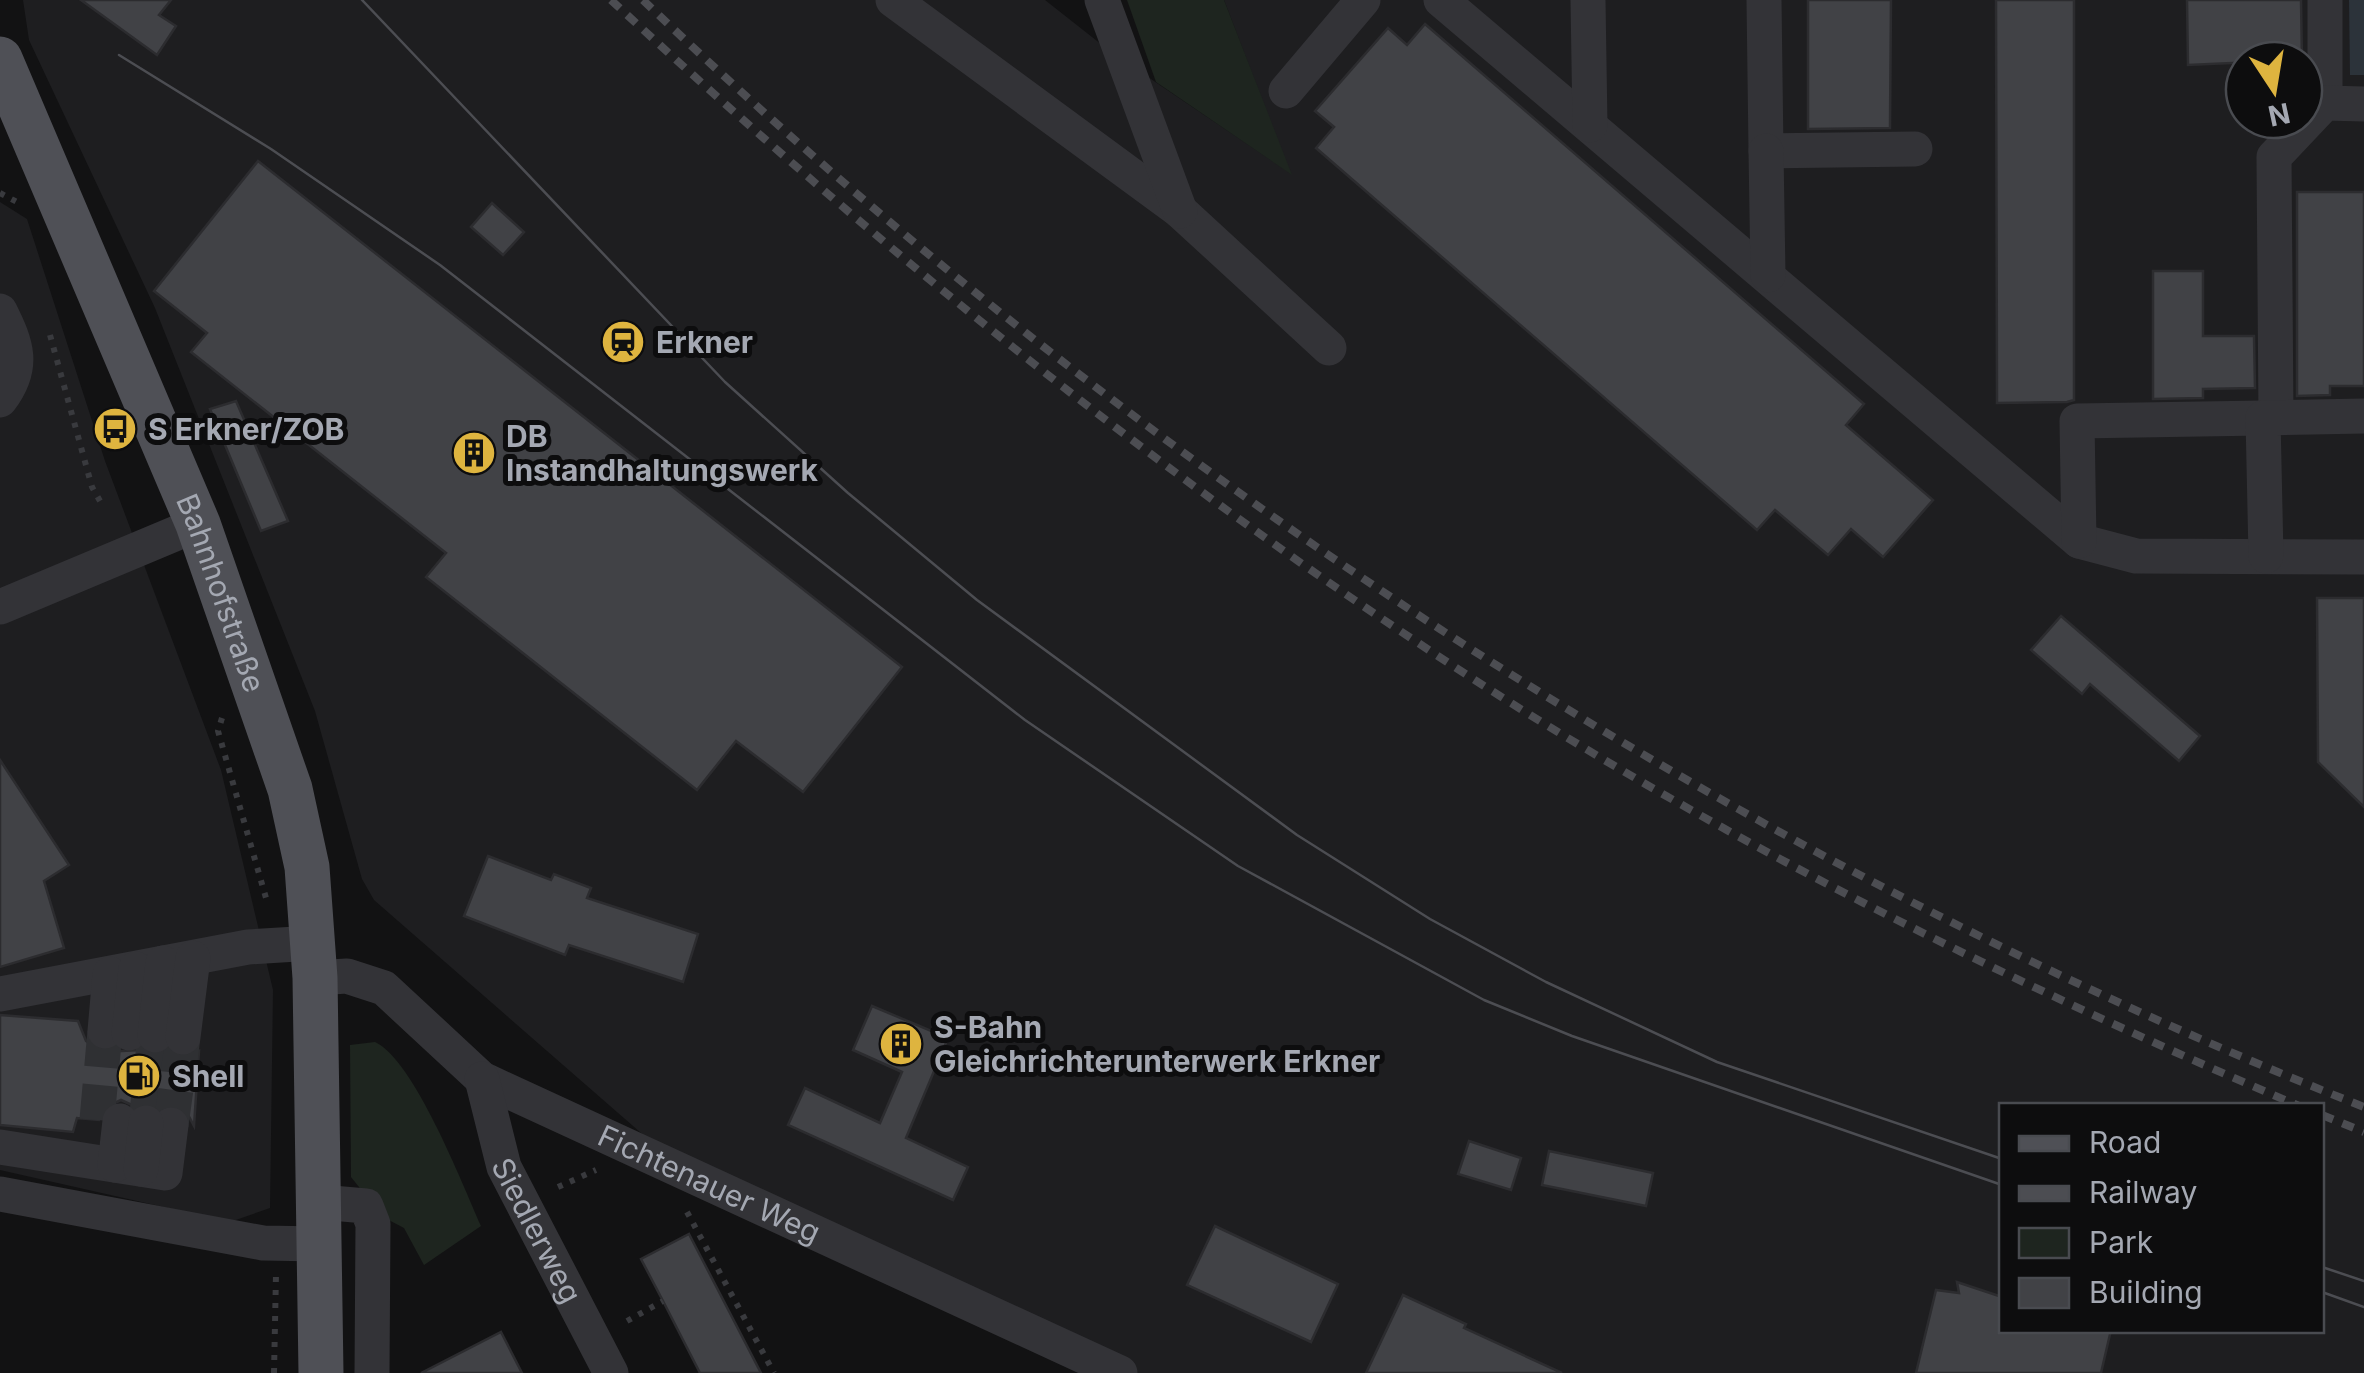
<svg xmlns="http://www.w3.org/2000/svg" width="2364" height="1373" font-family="Inter,sans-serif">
<rect width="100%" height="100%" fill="#121213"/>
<g fill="#1e1e20" fill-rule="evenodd">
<path d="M23,0H1045L1111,52L1290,173L1224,0H2364V1373H1126L656,1146L374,900L362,879L315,711L155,308L29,40ZM2244,60H2304V120H2244ZM2002,1106H2322V1330H2002Z"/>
<polygon points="0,202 27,219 105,461 221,770 273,990 270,1208 230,1222 0,1170"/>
</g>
<g fill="#1e251f">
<polygon points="1127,0 1224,0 1292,175 1156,82"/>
<path d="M375,1042C414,1060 462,1183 481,1226L424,1265L404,1228L383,1217L351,1177L350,1045Z"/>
</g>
<polygon fill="#2c333a" points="2349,0 2364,0 2364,75 2350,75"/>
<g fill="#414246" stroke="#2c2c2f" stroke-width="2.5">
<polygon points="81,0 171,0 159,15 176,26 157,55"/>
<polygon points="1808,0 1891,0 1890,128 1808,129"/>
<polygon points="1996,0 2074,0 2074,400 2067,402 1997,403"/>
<polygon points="2187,0 2301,0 2302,60 2188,65"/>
<polygon points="1425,24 1864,404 1846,425 1933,500 1883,557 1851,529 1828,555 1775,510 1757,530 1316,148 1334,127 1315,111 1388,28 1407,45"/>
<polygon points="258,161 902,667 803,792 736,741 697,790 426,577 446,553 191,352 207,333 154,291"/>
<polygon points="2297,192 2364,192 2364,386 2330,386 2330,395 2297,396"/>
<polygon points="492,203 524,232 503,255 471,227"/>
<polygon points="2153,271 2203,271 2203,336 2254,336 2255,388 2203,389 2203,398 2153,399"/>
<polygon points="236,401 288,521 261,531 210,409"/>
<polygon points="2317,598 2364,598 2364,807 2318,762"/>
<polygon points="2061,616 2200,736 2179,761 2090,684 2082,694 2031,650"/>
<polygon points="0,760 69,865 44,881 64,948 0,967"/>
<polygon points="488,856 551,880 554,874 591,888 587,898 698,934 683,982 569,945 565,955 464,916"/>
<polygon points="872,1006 948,1038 906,1138 968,1167 953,1200 788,1125 805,1088 880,1123 902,1072 853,1050"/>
<polygon points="0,1015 78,1021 86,1041 102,1052 141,1050 154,1056 168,1051 181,1058 199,1051 194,1126 185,1109 175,1104 134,1106 121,1100 104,1108 99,1120 77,1118 73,1132 0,1125"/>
<polygon points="1469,1141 1521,1158 1511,1190 1458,1174"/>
<polygon points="1549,1151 1653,1173 1646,1206 1542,1185"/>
<polygon points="1215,1226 1338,1284 1311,1342 1187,1285"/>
<polygon points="689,1234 761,1373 700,1373 663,1301 641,1259"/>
<polygon points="1957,1282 2002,1297 2002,1330 2111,1330 2101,1373 1916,1373 1936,1290 1959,1293"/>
<polygon points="1403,1295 1466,1324 1464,1328 1562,1373 1366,1373"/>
<polygon points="501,1332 522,1373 421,1373"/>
</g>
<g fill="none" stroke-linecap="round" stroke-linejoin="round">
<g stroke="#2f3033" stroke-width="35" stroke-dasharray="35 18" stroke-linecap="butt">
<polyline points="97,1120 105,1031"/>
<polyline points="146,1123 155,1035"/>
<polyline points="171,1125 183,1037"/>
</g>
<g stroke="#393a3e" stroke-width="6" stroke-dasharray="5 8" stroke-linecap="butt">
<polyline points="0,193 17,202"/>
<polyline points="50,335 92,487 100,501"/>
<polyline points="222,718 218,731 266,898"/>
<polyline points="558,1187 596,1170"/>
<polyline points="687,1212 774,1373"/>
<polyline points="627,1321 663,1301"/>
<polyline points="274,1373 276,1274"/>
</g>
<g stroke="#333337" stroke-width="35">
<polyline points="893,0 1180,211 1329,348"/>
<polyline points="1102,0 1180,211"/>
<polyline points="1441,0 2079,541 2136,556 2364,557"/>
<polyline points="1588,0 1590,125"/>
<polyline points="1764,0 1766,151 1915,149"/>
<polyline points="2325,0 2325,103"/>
<polyline points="1286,91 1363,0"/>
<polyline points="1766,151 1768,275"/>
<path d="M0,311C17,345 25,367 0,400"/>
<polyline points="2276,418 2274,157 2325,103 2364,104"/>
<polyline points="2079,541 2077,421 2263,418"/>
<polyline points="2266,556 2263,418 2364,416"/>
<polyline points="0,607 198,524"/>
<path id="s1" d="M315,978L347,976L384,988L482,1079L1120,1373"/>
<polyline points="0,994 248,947 313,943"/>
<polyline points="105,1031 110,974"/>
<polyline points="129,1033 136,969"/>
<polyline points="155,1035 163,963"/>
<polyline points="183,1037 193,958"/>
<path id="s2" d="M482,1079L504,1167L611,1373"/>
<polyline points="0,1147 165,1173 171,1125"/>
<polyline points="115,1165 120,1121"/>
<polyline points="141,1169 146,1123"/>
<polyline points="0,1194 263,1243 320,1244"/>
<polyline points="320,1202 366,1206 373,1224 372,1373"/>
</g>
<path stroke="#4f5056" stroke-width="45" id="s3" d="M0,59L198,524L290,789L307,867L315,978L321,1373"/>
<g stroke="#4c4d52" stroke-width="2.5">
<polyline points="362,0 725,382 848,493 977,600 1297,835 1430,919 1546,982 1717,1062 2002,1159"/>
<polyline points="119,55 271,149 440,265 1025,720 1238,866 1484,1000 1572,1036 2002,1185"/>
<polyline points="2322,1267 2364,1281"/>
<polyline points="2322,1292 2364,1307"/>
</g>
<g stroke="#4c4d52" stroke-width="8" stroke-dasharray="12 10" stroke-linecap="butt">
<path d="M611,0C888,257 1173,487 1492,691C1747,853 2022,988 2299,1106"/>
<path d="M643,0C1132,469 1734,858 2364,1107"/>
<polyline points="2322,1115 2364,1132"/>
</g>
</g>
<defs>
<g id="station-disc" transform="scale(2.25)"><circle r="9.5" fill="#deb43f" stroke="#0d0d0e"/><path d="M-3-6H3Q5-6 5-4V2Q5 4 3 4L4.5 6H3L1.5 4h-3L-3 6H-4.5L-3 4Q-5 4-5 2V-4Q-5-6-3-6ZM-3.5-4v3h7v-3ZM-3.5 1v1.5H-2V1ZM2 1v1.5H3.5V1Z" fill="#111"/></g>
<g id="bus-disc" transform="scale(2.25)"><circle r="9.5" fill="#deb43f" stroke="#0d0d0e"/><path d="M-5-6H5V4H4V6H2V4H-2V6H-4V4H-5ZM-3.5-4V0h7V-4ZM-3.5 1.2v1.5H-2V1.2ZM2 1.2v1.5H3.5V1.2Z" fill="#111"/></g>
<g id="building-disc" transform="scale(2.25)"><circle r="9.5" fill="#deb43f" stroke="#0d0d0e"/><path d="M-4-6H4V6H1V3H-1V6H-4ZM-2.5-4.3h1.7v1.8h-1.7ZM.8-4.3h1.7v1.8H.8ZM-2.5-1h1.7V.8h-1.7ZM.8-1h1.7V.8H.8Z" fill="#111"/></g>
<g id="fuel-disc" transform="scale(2.25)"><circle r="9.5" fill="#deb43f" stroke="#0d0d0e"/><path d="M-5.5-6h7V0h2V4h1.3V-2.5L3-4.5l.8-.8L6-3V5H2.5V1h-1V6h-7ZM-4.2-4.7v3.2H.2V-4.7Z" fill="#111"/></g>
</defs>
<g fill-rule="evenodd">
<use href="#station-disc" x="623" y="342"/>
<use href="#bus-disc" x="115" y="429"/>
<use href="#building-disc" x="474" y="453"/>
<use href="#building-disc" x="901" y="1044"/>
<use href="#fuel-disc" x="139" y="1076"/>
</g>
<g text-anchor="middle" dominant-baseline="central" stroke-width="10" stroke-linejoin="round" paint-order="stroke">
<g font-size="30" font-weight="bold" fill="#a4a8b2" stroke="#0d0d0e" text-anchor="start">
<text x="656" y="342">Erkner</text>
<text x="148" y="429">S Erkner/ZOB</text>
<text x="506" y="436">DB<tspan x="506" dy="34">Instandhaltungswerk</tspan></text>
<text x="934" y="1027">S-Bahn<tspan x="934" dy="34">Gleichrichterunterwerk Erkner</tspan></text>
<text x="172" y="1076">Shell</text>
</g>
<g font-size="30" fill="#a4a8b2" stroke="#0d0d0e">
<text stroke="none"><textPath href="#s3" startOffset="578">Bahnhofstraße</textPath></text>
<text stroke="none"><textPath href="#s1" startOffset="455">Fichtenauer Weg</textPath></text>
<text stroke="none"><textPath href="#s2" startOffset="162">Siedlerweg</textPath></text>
</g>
</g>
<rect x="1999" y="1103" width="325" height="230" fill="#0d0d0e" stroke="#494b50" stroke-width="2.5"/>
<rect x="2019" y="1136" width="50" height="15" fill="#4f5056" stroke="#494b50" stroke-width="2.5"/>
<text x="2089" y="1153" font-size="30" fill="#a4a8b2">Road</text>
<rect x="2019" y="1186" width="50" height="15" fill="#4c4d52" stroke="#494b50" stroke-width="2.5"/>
<text x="2089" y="1203" font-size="30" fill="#a4a8b2">Railway</text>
<rect x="2019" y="1228" width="50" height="30" fill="#1e251f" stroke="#494b50" stroke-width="2.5"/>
<text x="2089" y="1253" font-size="30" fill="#a4a8b2">Park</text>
<rect x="2019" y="1278" width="50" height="30" fill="#414246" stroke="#494b50" stroke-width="2.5"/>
<text x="2089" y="1303" font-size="30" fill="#a4a8b2">Building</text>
<g transform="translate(2274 90) rotate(168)"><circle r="48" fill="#0d0d0e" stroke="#494b50" stroke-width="2.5"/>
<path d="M0-8L18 38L0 25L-18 38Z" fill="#deb43f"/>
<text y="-15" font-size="28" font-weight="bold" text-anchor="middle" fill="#a4a8b2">N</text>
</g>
</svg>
